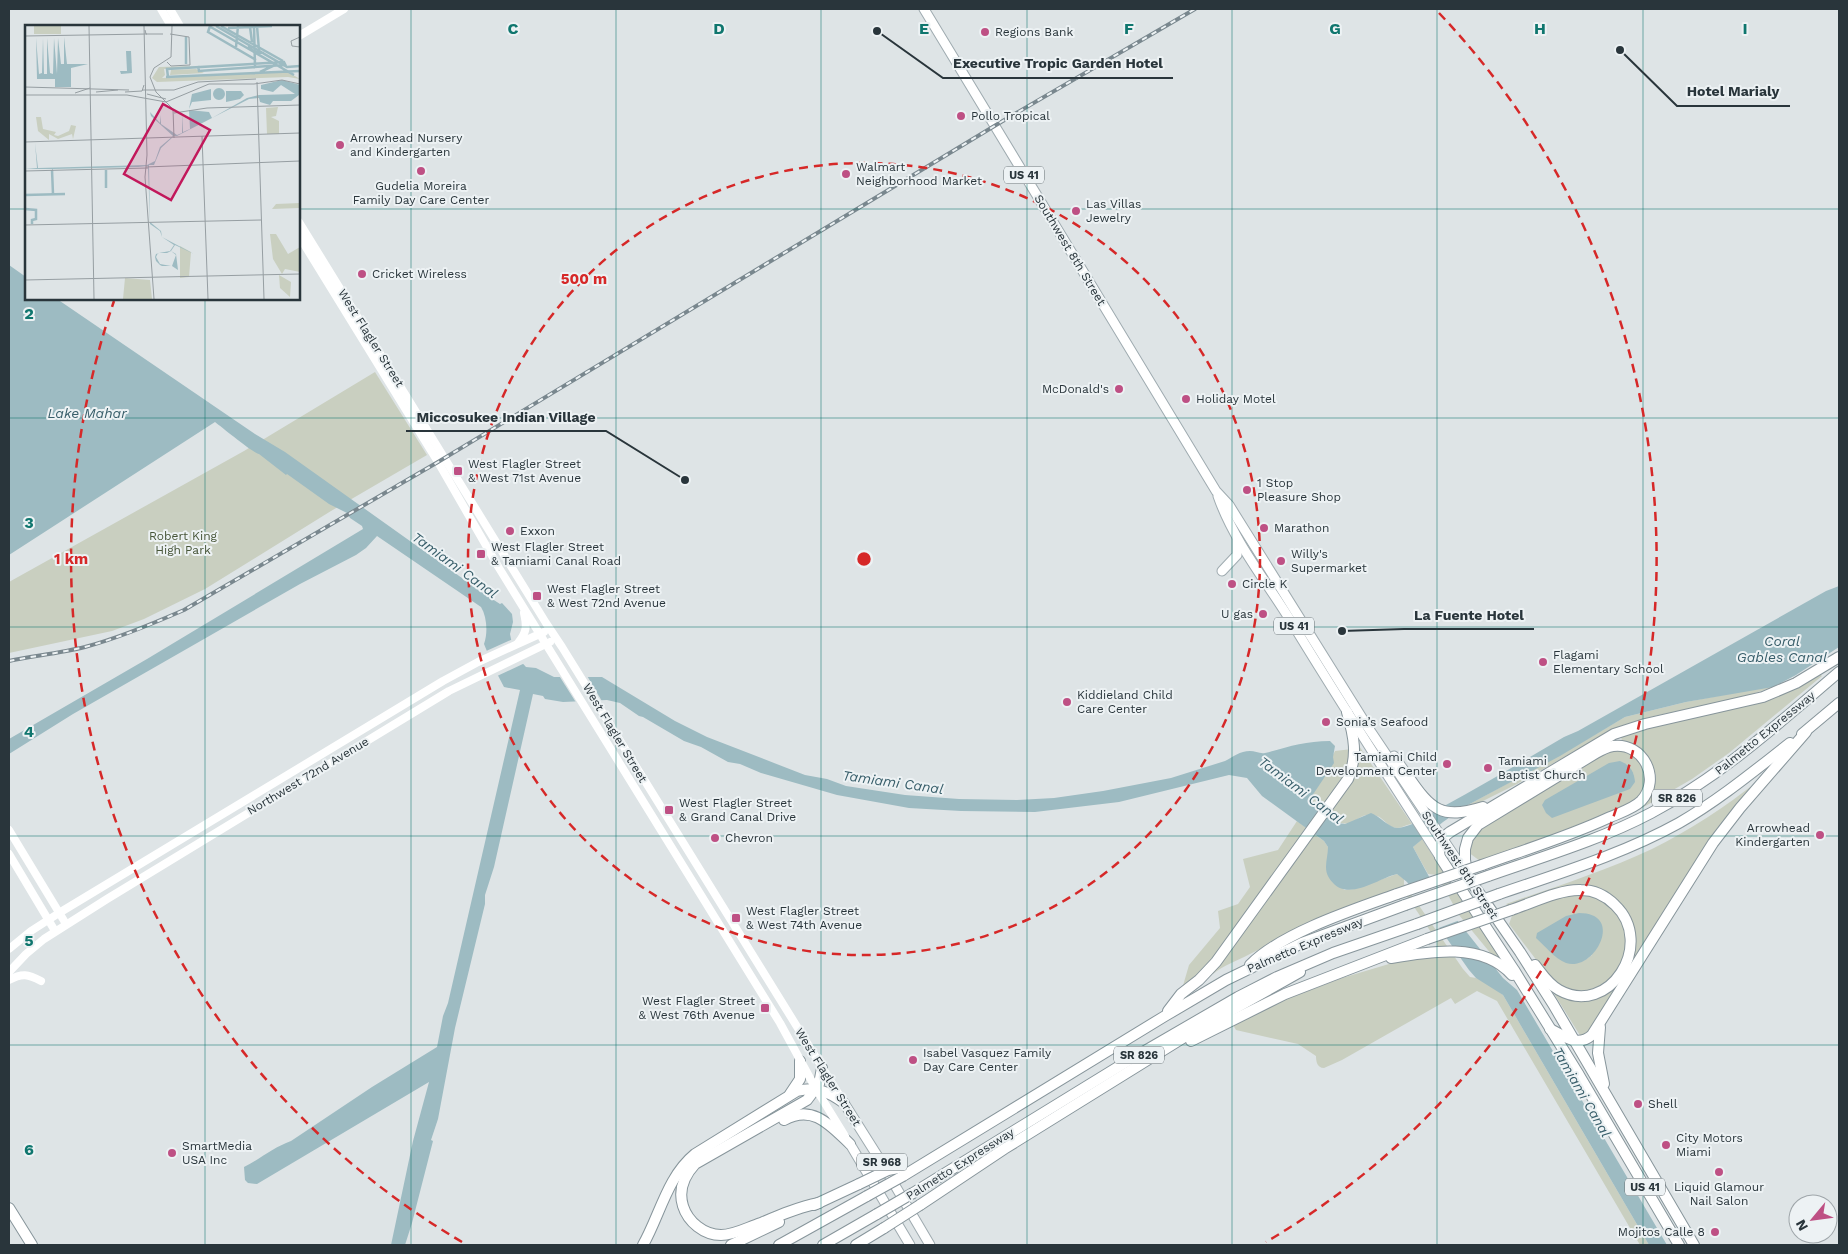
<svg xmlns="http://www.w3.org/2000/svg" width="1848" height="1254" font-family="'Work Sans',sans-serif">
<rect width="100%" height="100%" fill="#dee4e6"/>
<g fill="#c9cfc0" fill-rule="evenodd">
<polygon points="375,372 427,455 331,511 205,589 144,619 112,631 9,653 9,582 244,451"/>
<path d="M1820,674L1822,676L1729,753L1692,779L1642,808L1641,806C1644,802 1649,798 1651,794C1665,771 1645,746 1622,741L1621,737L1644,728L1758,703Z"/>
<polygon points="1765,687 1773,687 1743,697 1650,717 1615,728 1517,784 1475,805 1466,806 1560,755 1625,717 1686,702"/>
<path d="M1357,743L1412,824C1407,824 1402,828 1397,828C1388,828 1384,818 1377,816C1354,809 1357,836 1327,816L1347,788Z"/>
<polygon points="1352,749 1348,771 1321,811 1312,804 1310,800 1335,751"/>
<path d="M1614,750H1623L1633,754L1639,759L1646,774L1644,790L1633,802L1590,822L1480,861L1468,852C1471,839 1478,831 1489,823L1605,753Z"/>
<path d="M1758,781L1633,963L1631,962C1634,949 1638,931 1630,919C1625,913 1597,895 1589,888L1510,907L1506,904C1555,887 1605,871 1652,849C1690,830 1725,807 1758,781Z"/>
<polygon points="1297,821 1308,829 1213,961 1182,989 1189,965 1220,928 1218,911 1238,904 1250,887 1243,859 1278,850"/>
<path d="M1314,834L1324,841L1328,847V854L1344,890L1354,889L1397,874L1404,879V884L1463,969L1470,977C1483,978 1493,987 1503,995L1649,1245H1640L1497,1001L1477,991L1455,1004L1451,998L1342,1060L1324,1068C1317,1068 1316,1061 1316,1056L1298,1044L1236,1030L1233,1025L1287,999L1342,978L1399,961L1437,956V941L1402,889C1350,910 1300,929 1250,954C1237,961 1224,965 1213,974L1211,972Z"/>
<polygon points="1422,839 1504,962 1492,955 1459,915 1437,875 1428,874 1413,847"/>
<path d="M1588,894C1667,920 1609,1027 1550,978L1509,924L1513,913L1567,895ZM1536,937L1592,955C1567,975 1554,954 1536,937Z"/>
<polygon points="1621,981 1593,1028 1581,1037 1553,992 1554,990 1563,995 1615,986"/>
</g>
<g fill="#9dbbc2">
<path d="M9,265L26,277V299H57L255,434L285,452L483,593L500,604L502,603L512,614L513,622L510,634L511,639L515,655L526,667L536,668L554,677H602L675,721L707,737L805,775L827,779L846,786L905,795L959,799L1017,800L1054,798L1103,791L1171,778L1225,761C1233,757 1240,751 1250,751C1255,751 1260,754 1265,753C1288,747 1305,741 1330,741L1335,746L1333,757L1334,763L1310,799L1312,804L1338,823L1345,824L1371,813C1379,816 1390,828 1397,828C1414,827 1432,812 1446,805C1486,783 1525,760 1564,737L1578,731L1826,591L1839,586V647L1796,675L1773,687L1686,702L1625,717L1560,756L1466,806L1443,822L1413,847L1433,884L1457,920L1503,978L1517,990L1667,1245H1649L1503,995L1476,978L1469,970L1407,882L1397,874C1379,878 1351,900 1334,884C1329,879 1326,874 1326,867C1326,860 1328,854 1328,847L1324,841L1262,796L1247,778L1229,775L1119,802L1035,812L961,811L909,808L837,795L761,773L740,764L728,762L701,747L684,741L643,717L639,716L620,703L607,700L563,702L545,699L543,696L533,694L494,867L485,895V904L455,1028L438,1119L431,1140L433,1141L412,1223L405,1245H391L413,1141L429,1082L257,1184L248,1183L245,1180L244,1167C260,1159 274,1147 291,1141L372,1087L437,1047L443,1016L448,1003L520,690L504,687L493,666L484,644C488,633 487,617 481,607L377,536L366,548L356,555L300,584L73,714L9,754V739L147,659L363,529L362,526L350,518L347,513L329,504L287,474L286,475L259,454C253,453 223,428 215,422L9,555Z"/>
<path d="M1620,761C1630,765 1634,771 1635,782L1630,789L1552,818L1546,813L1542,805L1545,800L1609,763Z"/>
<path d="M1579,913C1626,913 1594,973 1566,963C1555,959 1545,946 1536,938L1537,933L1566,916Z"/>
</g>
<g fill="#dee4e6">
<polygon points="513,639 518,654 525,663 495,677 484,652"/>
<polygon points="558,674 586,674 603,703 577,704"/>
<polygon points="1437,885 1460,920 1436,929 1407,887"/>
</g>
<g fill="none" stroke-linecap="round" stroke-linejoin="round">
<g stroke="#9fabb0" stroke-width="11">
<g id="primary">
<polyline points="924,9 1216,491 1229,505 1367,726 1467,875"/>
<path d="M1218,496C1234,542 1267,582 1292,623C1340,702 1390,779 1440,857"/>
<polyline points="1222,571 1237,555 1237,538"/>
<polyline points="1394,756 1408,776"/>
<polyline points="844,1103 880,1160 930,1245"/>
<polyline points="850,1144 910,1245"/>
</g>
</g>
<g stroke="#87959b" stroke-width="12">
<g id="highway">
<polyline points="1802,734 1839,703"/>
<path d="M1408,776C1431,810 1442,820 1483,807"/>
<path d="M1482,865C1524,850 1567,837 1608,818C1619,813 1633,809 1641,801C1662,779 1643,742 1613,746C1607,747 1601,750 1596,753L1478,825L1468,838L1465,849V860L1468,877L1520,952L1553,1004L1694,1245"/>
<path d="M1488,876C1542,857 1600,840 1651,813C1721,776 1779,723 1839,672"/>
<path d="M1499,894C1560,873 1623,854 1679,823C1719,800 1754,771 1790,743"/>
<path d="M1511,910C1532,903 1560,889 1581,890C1594,890 1606,896 1615,905C1656,944 1609,1018 1559,990C1548,984 1542,974 1535,965"/>
<path d="M1391,958C1430,951 1483,942 1512,975"/>
<path d="M1250,965C1281,933 1355,909 1397,894"/>
<path d="M1168,1011L1181,994L1199,980L1216,962L1348,779C1358,756 1354,736 1347,712"/>
<polyline points="1600,1027 1598,1053 1604,1084"/>
<path d="M1550,1029C1565,1036 1577,1048 1592,1035L1713,843L1740,808L1806,732"/>
<polyline points="1191,1041 1285,994 1427,939"/>
<polyline points="790,1094 800,1079 800,1061"/>
<path d="M784,1120C813,1104 830,1125 850,1144"/>
<polyline points="903,1176 1165,1016 1226,980 1302,943 1405,905"/>
<polyline points="913,1193 1131,1059 1238,997 1277,977 1333,953 1417,924"/>
<path d="M819,1203C799,1207 780,1215 761,1223C748,1227 735,1235 721,1235C704,1235 688,1222 683,1206C678,1190 684,1176 695,1164L807,1100L819,1084L822,1068"/>
<polyline points="814,1205 859,1184"/>
<polyline points="920,1205 1004,1149 1191,1033 1300,972"/>
<polyline points="9,1208 32,1245"/>
<path d="M643,1245C660,1215 667,1177 695,1154L797,1091C816,1086 829,1092 844,1103"/>
<polyline points="731,1245 779,1222"/>
<polyline points="779,1245 867,1196"/>
<polyline points="823,1245 877,1214"/>
<polyline points="856,1245 884,1228"/>
<path d="M1679,1245L1579,1075L1514,970L1440,857C1437,846 1441,838 1450,832L1614,734L1645,724L1763,697L1796,683L1839,657"/>
</g>
</g>
<g stroke="#fff" stroke-width="8">
<polyline points="161,9 171,26"/>
<polyline points="170,9 180,26"/>
<polyline points="299,36 344,9"/>
<polyline points="299,222 546,623 562,647 843,1101"/>
<polyline points="299,236 438,462 499,568 780,1023 816,1089 845,1136"/>
<path d="M518,643C527,632 527,626 524,613"/>
<polyline points="9,830 66,924"/>
<polyline points="9,854 55,931"/>
<polyline points="9,949 31,931 59,913 443,681 478,662 544,632"/>
<polyline points="9,972 26,954 44,939 107,899 449,691 550,642"/>
<path d="M9,980C22,973 28,974 41,981"/>
</g>
<use href="#primary" stroke="#fff" stroke-width="9"/>
<use href="#highway" stroke="#fff" stroke-width="10"/>
<g stroke="#79878e" stroke-width="4">
<path id="rail" d="M9,661C34,656 60,653 85,647C119,638 152,624 184,610L438,462L1001,122L1195,9"/>
</g>
<use href="#rail" stroke="#edf2f4" stroke-width="2" stroke-dasharray="5.5" stroke-linecap="butt"/>
<g stroke="#87959b" stroke-width="12" stroke-linecap="butt">
<g id="highway-bridge">
<polyline points="1397,894 1482,865"/>
<polyline points="1405,905 1488,876"/>
<polyline points="1417,924 1499,894"/>
<polyline points="1427,939 1511,910"/>
<polyline points="859,1184 888,1170 898,1168"/>
<polyline points="867,1196 903,1176"/>
<polyline points="877,1214 913,1193"/>
<polyline points="884,1228 920,1205"/>
</g>
</g>
<use href="#highway-bridge" stroke="#fff" stroke-width="10"/>
</g>
<path fill="none" stroke="#0f766e" stroke-width="1" stroke-opacity="0.55" d="M205,9V26M411,9V1245M616,9V1245M821,9V1245M1027,9V1245M1232,9V1245M1437,9V1245M1643,9V1245M9,209H26M299,209H1839M205,299V1245M9,418H1839M9,627H1839M9,836H1839M9,1045H1839"/>
<g fill="none" stroke="#d62828" stroke-width="2.5" stroke-dasharray="9 6">
<circle cx="864" cy="559" r="396"/>
<path d="M462 1242A793 793 0 0 1 114 301M1439 13A793 793 0 0 1 1266 1242"/>
</g>
<g fill="#be5084" stroke="#edf2f4" stroke-width="2">
<circle cx="985" cy="32" r="5"/>
<circle cx="961" cy="116" r="5"/>
<circle cx="340" cy="145" r="5"/>
<circle cx="421" cy="171" r="5"/>
<circle cx="846" cy="174" r="5"/>
<circle cx="1076" cy="211" r="5"/>
<circle cx="362" cy="274" r="5"/>
<circle cx="1119" cy="389" r="5"/>
<circle cx="1186" cy="399" r="5"/>
<rect x="453" y="466" width="10" height="10" rx="2.5"/>
<circle cx="1247" cy="490" r="5"/>
<circle cx="1264" cy="528" r="5"/>
<circle cx="510" cy="531" r="5"/>
<rect x="476" y="549" width="10" height="10" rx="2.5"/>
<circle cx="1281" cy="561" r="5"/>
<circle cx="1232" cy="584" r="5"/>
<rect x="532" y="591" width="10" height="10" rx="2.5"/>
<circle cx="1263" cy="614" r="5"/>
<circle cx="1543" cy="662" r="5"/>
<circle cx="1067" cy="702" r="5"/>
<circle cx="1326" cy="722" r="5"/>
<circle cx="1447" cy="764" r="5"/>
<circle cx="1488" cy="768" r="5"/>
<rect x="664" y="805" width="10" height="10" rx="2.5"/>
<circle cx="1820" cy="835" r="5"/>
<circle cx="715" cy="838" r="5"/>
<rect x="731" y="913" width="10" height="10" rx="2.5"/>
<rect x="760" y="1003" width="10" height="10" rx="2.5"/>
<circle cx="913" cy="1060" r="5"/>
<circle cx="1638" cy="1104" r="5"/>
<circle cx="1666" cy="1145" r="5"/>
<circle cx="172" cy="1153" r="5"/>
<circle cx="1719" cy="1172" r="5"/>
<circle cx="1715" cy="1232" r="5"/>
</g>
<g text-anchor="middle" dominant-baseline="central" stroke-width="4" stroke-linejoin="round" paint-order="stroke">
<g fill="#edf2f4" stroke="#646e72" stroke-width="1">
<rect x="1004" y="166.5" width="40" height="17" rx="4"/>
<rect x="1274" y="617.5" width="40" height="17" rx="4"/>
<rect x="1652" y="789.5" width="50" height="17" rx="4"/>
<rect x="1114" y="1046.5" width="50" height="17" rx="4"/>
<rect x="857" y="1153.5" width="50" height="17" rx="4"/>
<rect x="1625" y="1178.5" width="40" height="17" rx="4"/>
</g>
<g font-size="11" font-weight="bold" fill="#29353b">
<text x="1024" y="175">US 41</text>
<text x="1294" y="626">US 41</text>
<text x="1677" y="798">SR 826</text>
<text x="1139" y="1055">SR 826</text>
<text x="882" y="1162">SR 968</text>
<text x="1645" y="1187">US 41</text>
</g>
<g font-size="12" fill="#29353b" stroke="#edf2f4" text-anchor="start">
<text x="995" y="32">Regions Bank</text>
<text x="971" y="116">Pollo Tropical</text>
<text x="350" y="138">Arrowhead Nursery<tspan x="350" dy="14">and Kindergarten</tspan></text>
<text x="856" y="167">Walmart<tspan x="856" dy="14">Neighborhood Market</tspan></text>
<text x="421" y="186" text-anchor="middle">Gudelia Moreira<tspan x="421" dy="14">Family Day Care Center</tspan></text>
<text x="1086" y="204">Las Villas<tspan x="1086" dy="14">Jewelry</tspan></text>
<text x="372" y="274">Cricket Wireless</text>
<text x="1109" y="389" text-anchor="end">McDonald's</text>
<text x="1196" y="399">Holiday Motel</text>
<text x="468" y="464">West Flagler Street<tspan x="468" dy="14">&amp; West 71st Avenue</tspan></text>
<text x="1257" y="483">1 Stop<tspan x="1257" dy="14">Pleasure Shop</tspan></text>
<text x="1274" y="528">Marathon</text>
<text x="520" y="531">Exxon</text>
<text x="491" y="547">West Flagler Street<tspan x="491" dy="14">&amp; Tamiami Canal Road</tspan></text>
<text x="1291" y="554">Willy's<tspan x="1291" dy="14">Supermarket</tspan></text>
<text x="1242" y="584">Circle K</text>
<text x="547" y="589">West Flagler Street<tspan x="547" dy="14">&amp; West 72nd Avenue</tspan></text>
<text x="1253" y="614" text-anchor="end">U gas</text>
<text x="1553" y="655">Flagami<tspan x="1553" dy="14">Elementary School</tspan></text>
<text x="1077" y="695">Kiddieland Child<tspan x="1077" dy="14">Care Center</tspan></text>
<text x="1336" y="722">Sonia’s Seafood</text>
<text x="1437" y="757" text-anchor="end">Tamiami Child<tspan x="1437" dy="14">Development Center</tspan></text>
<text x="1498" y="761">Tamiami<tspan x="1498" dy="14">Baptist Church</tspan></text>
<text x="679" y="803">West Flagler Street<tspan x="679" dy="14">&amp; Grand Canal Drive</tspan></text>
<text x="1810" y="828" text-anchor="end">Arrowhead<tspan x="1810" dy="14">Kindergarten</tspan></text>
<text x="725" y="838">Chevron</text>
<text x="746" y="911">West Flagler Street<tspan x="746" dy="14">&amp; West 74th Avenue</tspan></text>
<text x="755" y="1001" text-anchor="end">West Flagler Street<tspan x="755" dy="14">&amp; West 76th Avenue</tspan></text>
<text x="923" y="1053">Isabel Vasquez Family<tspan x="923" dy="14">Day Care Center</tspan></text>
<text x="1648" y="1104">Shell</text>
<text x="1676" y="1138">City Motors<tspan x="1676" dy="14">Miami</tspan></text>
<text x="182" y="1146">SmartMedia<tspan x="182" dy="14">USA Inc</tspan></text>
<text x="1719" y="1187" text-anchor="middle">Liquid Glamour<tspan x="1719" dy="14">Nail Salon</tspan></text>
<text x="1705" y="1232" text-anchor="end">Mojitos Calle 8</text>
</g>
<g font-size="12" fill="#29353b" stroke="#edf2f4">
<text transform="translate(1070 250) rotate(59)">Southwest 8th Street</text>
<text transform="translate(371 338) rotate(58)">West Flagler Street</text>
<text transform="translate(615 733) rotate(59)">West Flagler Street</text>
<text transform="translate(1765 733) rotate(-39)">Palmetto Expressway</text>
<text transform="translate(308 776) rotate(-31)">Northwest 72nd Avenue</text>
<text transform="translate(1460 865) rotate(56)">Southwest 8th Street</text>
<text transform="translate(1305 945) rotate(-23)">Palmetto Expressway</text>
<text transform="translate(828 1077) rotate(58)">West Flagler Street</text>
<text transform="translate(960 1164) rotate(-32)">Palmetto Expressway</text>
</g>
<g font-size="12" fill="#475538" stroke="#edf2f4">
<text x="183" y="536">Robert King<tspan x="183" dy="14">High Park</tspan></text>
</g>
<g font-size="14" font-style="italic" fill="#385e6a" stroke="#edf2f4">
<text x="87" y="413">Lake Mahar</text>
<text transform="translate(455 565) rotate(36)">Tamiami Canal</text>
<text x="1782" y="641">Coral<tspan x="1782" dy="16">Gables Canal</tspan></text>
<text transform="translate(893 782) rotate(8)">Tamiami Canal</text>
<text transform="translate(1301 790) rotate(37)">Tamiami Canal</text>
<text transform="translate(1582 1092) rotate(60)">Tamiami Canal</text>
</g>
</g>
<g transform="translate(25 25)">
<rect width="275" height="275" fill="#dee4e6"/>
<path d="M9,1H36V9H9ZM172,41L139,44L140,50L137,53L263,47L275,54L263,52L132,57L127,53L134,42ZM171,44L179,48L145,50L146,45ZM253,82L251,91L246,92L254,96V109H242L241,83ZM11,92H16L18,104L31,107L29,110L33,111L44,106L46,100L51,101L48,114L47,109L33,114L24,109V115L13,106ZM275,178L274,183L247,184L251,179ZM245,209H251L263,229L275,222V247L260,244L257,249L248,234ZM155,221L166,227L164,252L155,253ZM254,250L266,257L265,272L255,263ZM100,253L125,255L127,274H98Z" fill="#c9cfc0"/>
<path d="M39,12L42,39H63L46,43V62H30V54H12L11,13L14,49L17,48L18,13L19,49H22V13L25,48L28,49L29,13L32,49L33,13L36,39H39ZM101,26H106L107,48L96,49L95,46H102ZM257,55L275,60V75L274,70L266,76H248L245,80L235,77L234,73L224,74L152,111H149L136,123L129,140H124L125,197L136,206L137,212L169,229L181,241L169,229L150,220L146,226L151,229L153,245L147,241L151,230L146,226L142,228H133L131,232L135,239L146,241H137L135,240L131,236L130,232L131,229L134,228L145,226L149,220L137,212L135,206L125,199L123,141L113,142L28,144L27,146V144H0L12,143L10,118L13,143L122,140L130,136L135,122L148,111L126,91L125,87L135,98L136,90V99L152,110L157,108V89L158,107L165,104L164,85L184,87L187,93L222,73L234,70L270,69L256,60L248,67L236,64V60ZM188 69a6 6 0 1 1 12 0a6 6 0 1 1-12 0ZM186,64V75L167,77L164,84L167,69ZM216,66L219,70L215,74L201,77V66Z" fill="#9dbbc2"/>
<path fill="none" stroke="#9dbbc2" stroke-width="2.5" d="M184,1L269,50M185,1L183,7L231,35M191,1L262,42L275,41M196,1L258,36M229,1L230,42M232,1L234,25M225,2L227,17M203,3L247,1M161,12V39M225,20L224,22L229,27L239,28M211,22L213,1M173,41L174,46L259,40M235,47L252,39M141,52L275,46M143,52L142,44L259,37L261,41M27,145L28,169M81,145V163M0,170L40,169M0,184L11,185V194L7,195V199"/>
<path fill="none" stroke="#969ea2" stroke-width="1" d="M64,1L69,274M119,1L122,130L120,152L129,274M147,1L146,32L129,43L125,52L131,67L148,84L149,113M120,5L121,9H138M0,11L122,9M275,12L266,16L267,21L275,22M142,37L146,41L165,40L164,12L145,9M232,57L239,274M0,62L104,65M117,65H149L173,57L231,54M71,67L93,65M100,67L117,66L119,60M50,68L65,63M122,69L141,74M0,70H102L141,77L184,59H229L257,55L275,59M149,88L182,83L275,80M177,111L183,274M0,117L275,108M121,142L275,136M0,146L123,143M0,200L236,195M0,255L275,249"/>
<path fill="#c2185b" fill-opacity="0.15" stroke="#c2185b" stroke-width="2.5" d="M138,79L185,105L146,175L99,149Z"/>
<rect width="275" height="275" fill="none" stroke="#29353b" stroke-width="2.5"/>
</g>
<g font-size="16" text-anchor="middle" font-weight="bold" fill="#0f766e" stroke="#edf2f4" stroke-width="4" stroke-linejoin="round" paint-order="stroke">
<text x="513" y="34">C</text>
<text x="719" y="34">D</text>
<text x="924" y="34">E</text>
<text x="1129" y="34">F</text>
<text x="1335" y="34">G</text>
<text x="1540" y="34">H</text>
<text x="1745" y="34">I</text>
<text x="29" y="319">2</text>
<text x="29" y="528">3</text>
<text x="29" y="737">4</text>
<text x="29" y="946">5</text>
<text x="29" y="1155">6</text>
</g>
<circle cx="864" cy="559" r="8" fill="#d62828" stroke="#edf2f4" stroke-width="2.5"/>
<g font-size="15" text-anchor="middle" font-weight="bold" fill="#d62828" stroke="#edf2f4" stroke-width="4" stroke-linejoin="round" paint-order="stroke">
<text x="584" y="284">500 m</text>
<text x="71" y="564">1 km</text>
</g>
<path fill="none" stroke="#29353b" stroke-width="2" d="M877 31L943 78H1173M1620 50L1677 106H1790M685 480L606 431H406M1342 631L1404 629H1534"/>
<g fill="#29353b" stroke="#edf2f4" stroke-width="2">
<circle cx="877" cy="31" r="5"/>
<circle cx="1620" cy="50" r="5"/>
<circle cx="685" cy="480" r="5"/>
<circle cx="1342" cy="631" r="5"/>
</g>
<g font-size="14" text-anchor="middle" font-weight="bold" fill="#29353b" stroke="#edf2f4" stroke-width="4" stroke-linejoin="round" paint-order="stroke">
<text x="1058" y="68">Executive Tropic Garden Hotel</text>
<text x="1733" y="96">Hotel Marialy</text>
<text x="506" y="422">Miccosukee Indian Village</text>
<text x="1469" y="620">La Fuente Hotel</text>
</g>
<rect width="1848" height="1254" fill="none" stroke="#29353b" stroke-width="20"/>
<g transform="translate(1813 1219) rotate(241)"><circle r="24" fill="#edf2f4" stroke="#9fa6aa"/>
<path d="M0-4L9 19L0 12L-9 19Z" fill="#be5084"/>
<text y="-8" font-size="14" font-weight="bold" text-anchor="middle" fill="#29353b">N</text>
</g>
</svg>
